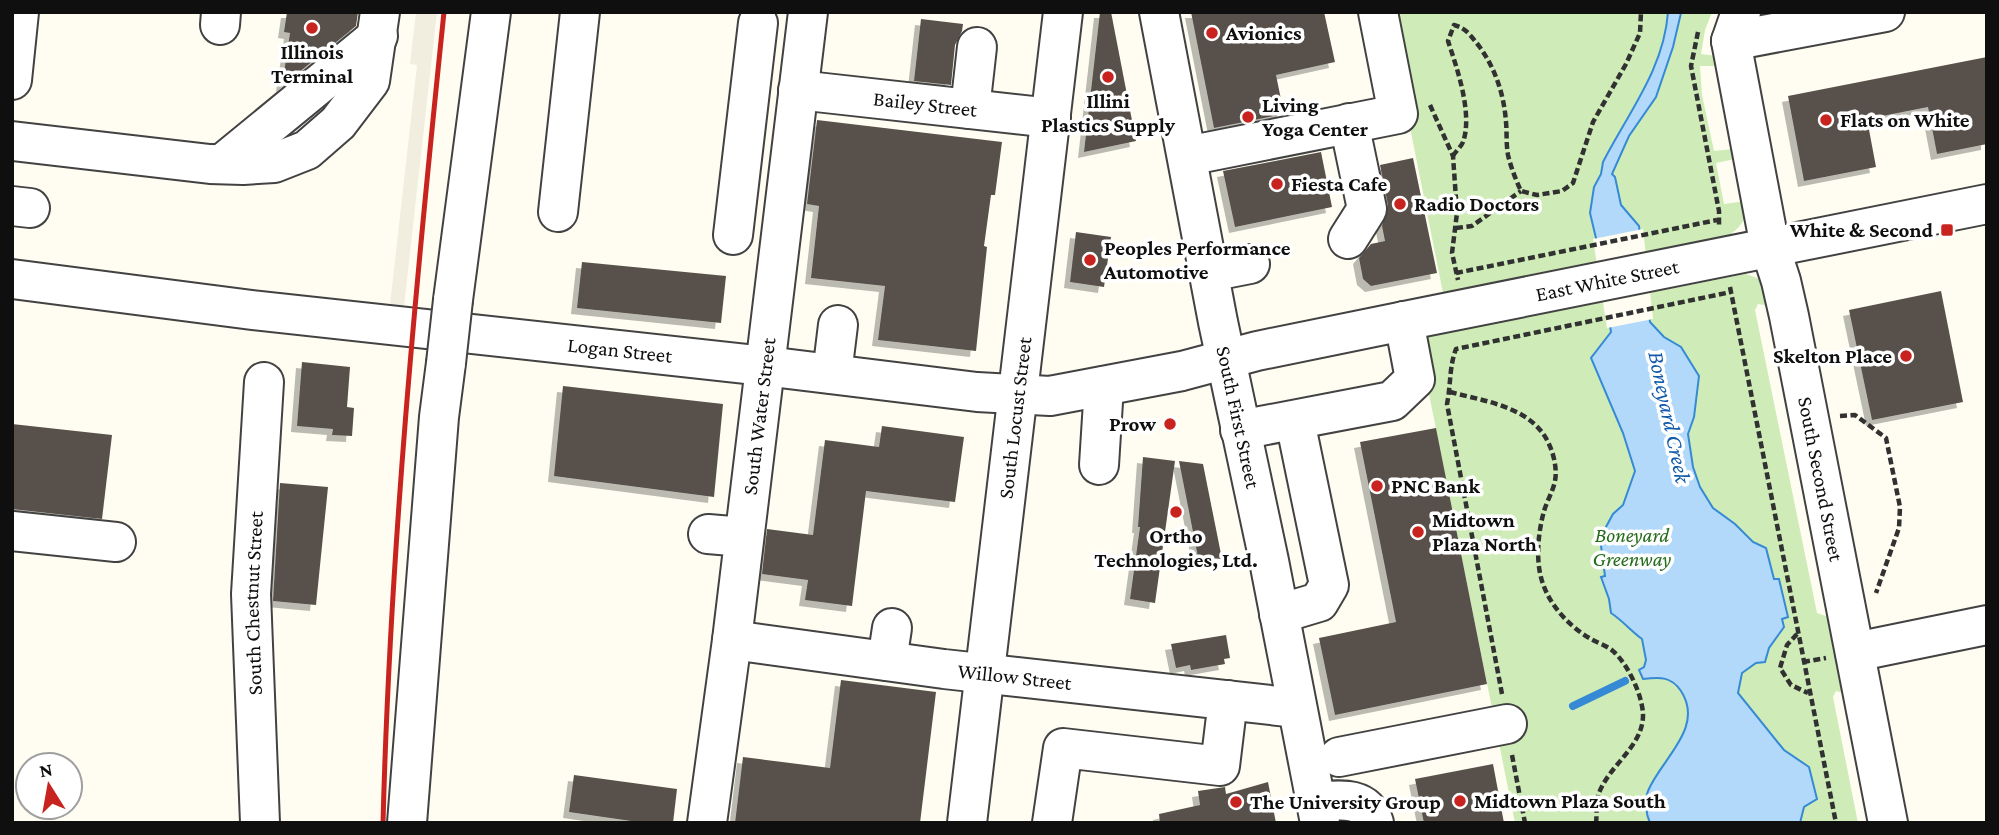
<svg xmlns="http://www.w3.org/2000/svg" width="1999" height="835" font-family="'Crimson Pro',serif">
<defs>
<filter id="shadow"><feDropShadow dx="-6" dy="6" stdDeviation="0" flood-color="#0004"/></filter>
</defs>
<rect width="100%" height="100%" fill="#fffdf1"/>
<g fill="#cfecb8">
<path d="M1387,12H1712L1705,30L1701,54L1717,56V66H1700L1702,95L1714,151L1733,149L1735,159L1716,163L1724,204L1746,201C1748,217 1742,228 1727,236L1443,293Z"/>
<polygon points="1746,274 1765,281 1770,306 1758,304 1755,310 1817,613 1832,618 1847,694 1836,691 1833,697 1858,823 1515,823 1422,359 1425,337"/>
</g>
<polygon fill="#f1eddf" points="416,12 437,12 400,342 389,314 417,65 410,64"/>
<path fill="#b3d9fa" stroke="#3589d5" stroke-width="2" d="M1668,12L1681,13L1673,47L1656,97L1629,136L1612,174L1615,177L1621,205L1639,226L1650,322L1664,337L1681,347L1699,376L1694,417L1688,434L1693,467L1700,487L1713,508L1735,524L1753,542L1766,548L1774,579H1779L1788,617L1782,619L1784,627L1769,648L1765,662L1756,663L1742,673L1738,693L1784,750L1809,767L1817,799L1804,807L1800,823H1650C1646,814 1644,800 1648,791C1661,759 1705,728 1681,691C1671,676 1659,677 1643,679L1639,670L1644,667L1646,660L1642,639C1631,631 1623,621 1611,613L1609,599L1601,577L1605,576L1600,538L1613,514L1623,505L1635,471L1623,433L1591,358L1611,332L1600,255L1590,213L1594,187L1601,174L1603,162C1628,113 1664,69 1668,12Z"/>
<polygon fill="#fffdf1" points="1643,229 1653,319 1607,328 1593,239"/>
<g fill="none" stroke-linecap="round" stroke-linejoin="round">
<polyline stroke="#3589d5" stroke-width="8" points="1573,706 1625,681"/>
</g>
<g fill="#59514b" filter="url(#shadow)">
<polygon points="287,12 358,12 356,26 282,86 290,33 284,32"/>
<polygon points="1100,12 1111,12 1136,141 1084,152"/>
<polygon points="1191,12 1324,12 1335,62 1276,75 1284,114 1214,128"/>
<polygon points="921,19 963,24 962,31 955,45 951,85 914,81"/>
<polygon points="1987,57 1987,144 1937,154 1928,107 1867,119 1876,167 1804,181 1788,96"/>
<polygon points="817,120 1002,142 995,195 991,195 984,246 987,247 976,351 878,340 885,286 811,278 819,206 807,204"/>
<polygon points="1321,152 1332,207 1235,227 1223,171"/>
<polygon points="1413,158 1437,273 1371,286 1363,279 1359,258 1371,244 1385,241 1382,226 1388,205 1380,165"/>
<polygon points="1076,232 1111,237 1104,287 1070,282"/>
<polygon points="582,262 726,276 721,323 577,308"/>
<polygon points="1941,291 1963,402 1872,420 1849,310"/>
<polygon points="302,362 350,367 347,407 354,408 352,436 332,435 333,429 297,426"/>
<polygon points="563,386 723,404 714,497 554,476"/>
<polygon points="12,424 112,435 102,519 12,509"/>
<polygon points="882,426 964,437 955,502 866,491 852,606 805,600 808,580 762,574 767,529 813,535 825,440 879,447"/>
<polygon points="1436,428 1487,684 1335,715 1319,638 1396,622 1360,442"/>
<polygon points="1143,457 1175,461 1155,603 1130,599 1140,527 1138,527"/>
<polygon points="1179,461 1203,464 1222,559 1198,557"/>
<polygon points="280,483 328,487 316,605 273,601"/>
<polygon points="1226,635 1230,658 1224,659 1225,664 1191,670 1190,665 1176,668 1171,644"/>
<polygon points="841,680 936,692 920,823 735,823 743,757 830,768"/>
<polygon points="1493,764 1504,823 1424,823 1415,779"/>
<polygon points="574,775 677,789 673,823 645,823 569,812"/>
<polygon points="1268,782 1276,823 1160,823 1159,814 1200,805 1198,791 1225,787 1226,794"/>
</g>
<g fill="none" stroke-linecap="round" stroke-linejoin="round">
<g stroke="#424242" stroke-width="42">
<g id="minor">
<path id="s1" d="M1159,12L1218,322L1269,561L1320,823"/>
<path id="s2" d="M1741,12L1731,41L1770,247L1781,281L1789,316L1888,823"/>
<polyline points="220,25 221,12"/>
<polyline points="1731,41 1885,12"/>
<polyline points="12,80 19,12"/>
<path id="s3" d="M798,90L1051,118"/>
<polyline points="970,109 977,47"/>
<polyline points="12,141 210,164 243,165 274,163 307,150 338,123 370,81 380,12"/>
<polyline points="1187,156 1398,114 1378,12"/>
<polyline points="222,164 378,36"/>
<polyline points="12,206 30,208"/>
<polyline points="558,212 580,12"/>
<polyline points="733,235 758,23"/>
<polyline points="1348,239 1367,209 1349,123"/>
<polyline points="1209,272 1250,264"/>
<path id="s4" d="M12,279L252,310L765,366L977,392L1050,396L1182,371L1257,351L1404,321L1987,204"/>
<polyline points="453,300 491,12"/>
<polyline points="832,374 838,325"/>
<polyline points="1240,430 1392,401 1415,379 1404,321"/>
<polyline points="1099,465 1104,386"/>
<polyline points="12,531 116,542"/>
<polyline points="708,534 744,537"/>
<polyline points="1279,614 1319,602 1329,585 1295,421"/>
<path id="s5" d="M732,640L944,669L1297,708"/>
<polyline points="1855,652 1987,625"/>
<polyline points="887,661 892,628"/>
<polyline points="1339,757 1507,724"/>
<path d="M1316,802C1339,800 1366,795 1374,823"/>
<path id="s6" d="M260,823L251,594L264,382"/>
<polyline points="407,823 439,417 446,363"/>
<path id="s7" d="M707,823L732,640L808,12"/>
<path id="s8" d="M967,823L1063,12"/>
<polyline points="1052,823 1063,748 1220,766 1228,700"/>
</g>
</g>
<g stroke="#313131" stroke-width="4.5" stroke-dasharray="7 3.5" stroke-linecap="butt">
<polyline points="1698,32 1691,66 1719,211 1719,226"/>
<polyline points="1430,105 1453,156 1457,213 1452,253 1458,280"/>
<path d="M1453,156C1455,152 1461,147 1463,142C1473,114 1457,68 1448,41L1454,25C1466,28 1471,36 1479,46C1495,68 1504,94 1506,122C1507,133 1506,144 1508,155C1511,168 1516,180 1521,191L1537,195L1562,191L1573,183L1593,122L1626,64L1640,33L1641,12"/>
<polyline points="1456,228 1472,226 1521,191"/>
<polyline points="1456,273 1717,220"/>
<polyline points="1730,287 1836,823"/>
<path d="M1450,392C1480,400 1520,405 1541,431C1551,443 1558,465 1555,481C1553,491 1547,501 1544,511C1538,533 1535,562 1543,584C1551,607 1570,627 1591,639C1598,643 1608,646 1614,652C1628,665 1642,694 1643,714C1644,747 1607,766 1598,796C1596,804 1597,815 1596,823"/>
<polyline points="1840,416 1855,415 1886,438 1900,507 1899,528 1876,593"/>
<polyline points="1797,634 1787,645 1780,668 1791,685 1808,693"/>
<polyline points="1803,662 1826,658"/>
<path d="M1502,694L1447,404C1451,385 1449,367 1456,349L1731,292"/>
<polyline points="1512,755 1525,823"/>
</g>
<use href="#minor" stroke="#fff" stroke-width="38"/>
<path stroke="#c8231e" stroke-width="5" d="M383,823C390,552 416,282 444,12"/>
<g stroke="#424242" stroke-width="42" stroke-linecap="butt">
<polyline id="minor-bridge" points="446,363 453,300"/>
</g>
<use href="#minor-bridge" stroke="#fff" stroke-width="38"/>
</g>
<g fill="#c8231e" stroke="#fff" stroke-width="2.5">
<circle cx="312" cy="28" r="7"/>
<circle cx="1212" cy="33" r="7"/>
<circle cx="1108" cy="77" r="7"/>
<circle cx="1248" cy="117" r="7"/>
<circle cx="1826" cy="120" r="7"/>
<circle cx="1277" cy="184" r="7"/>
<circle cx="1400" cy="204" r="7"/>
<rect x="1940" y="223" width="14" height="14" rx="3.5"/>
<circle cx="1090" cy="260" r="7"/>
<circle cx="1906" cy="356" r="7"/>
<circle cx="1170" cy="424" r="7"/>
<circle cx="1377" cy="486" r="7"/>
<circle cx="1176" cy="512" r="7"/>
<circle cx="1418" cy="532" r="7"/>
<circle cx="1460" cy="801" r="7"/>
<circle cx="1236" cy="802" r="7"/>
</g>
<g text-anchor="middle" dominant-baseline="central" stroke-width="7" stroke-linejoin="round" paint-order="stroke">
<g font-size="21" font-weight="bold" fill="#0f0f0f" stroke="#fff" text-anchor="start">
<text x="1226" y="33">Avionics</text>
<text x="312" y="52" text-anchor="middle">Illinois<tspan x="312" dy="24">Terminal</tspan></text>
<text x="1108" y="101" text-anchor="middle">Illini<tspan x="1108" dy="24">Plastics Supply</tspan></text>
<text x="1262" y="105">Living<tspan x="1262" dy="24">Yoga Center</tspan></text>
<text x="1840" y="120">Flats on White</text>
<text x="1291" y="184">Fiesta Cafe</text>
<text x="1414" y="204">Radio Doctors</text>
<text x="1933" y="230" text-anchor="end">White &amp; Second</text>
<text x="1104" y="248">Peoples Performance<tspan x="1104" dy="24">Automotive</tspan></text>
<text x="1892" y="356" text-anchor="end">Skelton Place</text>
<text x="1156" y="424" text-anchor="end">Prow</text>
<text x="1391" y="486">PNC Bank</text>
<text x="1432" y="520">Midtown<tspan x="1432" dy="24">Plaza North</tspan></text>
<text x="1176" y="536" text-anchor="middle">Ortho<tspan x="1176" dy="24">Technologies, Ltd.</tspan></text>
<text x="1474" y="801">Midtown Plaza South</text>
<text x="1250" y="802">The University Group</text>
</g>
<g font-size="21" fill="#0f0f0f" stroke="#fff">
<text stroke="none"><textPath href="#s3" startOffset="128">Bailey Street</textPath></text>
<text stroke="none"><textPath href="#s4" startOffset="1614">East White Street</textPath></text>
<text stroke="none"><textPath href="#s4" startOffset="612">Logan Street</textPath></text>
<text stroke="none"><textPath href="#s7" startOffset="410">South Water Street</textPath></text>
<text stroke="none"><textPath href="#s8" startOffset="408">South Locust Street</textPath></text>
<text stroke="none"><textPath href="#s1" startOffset="413">South First Street</textPath></text>
<text stroke="none"><textPath href="#s2" startOffset="478">South Second Street</textPath></text>
<text stroke="none"><textPath href="#s6" startOffset="220">South Chestnut Street</textPath></text>
<text stroke="none"><textPath href="#s5" startOffset="285">Willow Street</textPath></text>
</g>
<g font-size="21" font-style="italic" fill="#256c1b" stroke="#fff">
<text x="1632" y="535">Boneyard<tspan x="1632" dy="24">Greenway</tspan></text>
</g>
<g font-size="23" font-style="italic" fill="#105aa9" stroke="#fff">
<text transform="translate(1670 417) rotate(78)">Boneyard Creek</text>
</g>
</g>
<rect width="1999" height="835" fill="none" stroke="#0f0f0f" stroke-width="28"/>
<g transform="translate(49 786) rotate(349)"><circle r="33" fill="#ffffff" stroke="#9f9f9f" stroke-width="2"/>
<path d="M0-5L12 26L0 18L-12 26Z" fill="#c8231e"/>
<text y="-10" font-size="19" font-weight="bold" text-anchor="middle" fill="#0f0f0f">N</text>
</g>
</svg>
